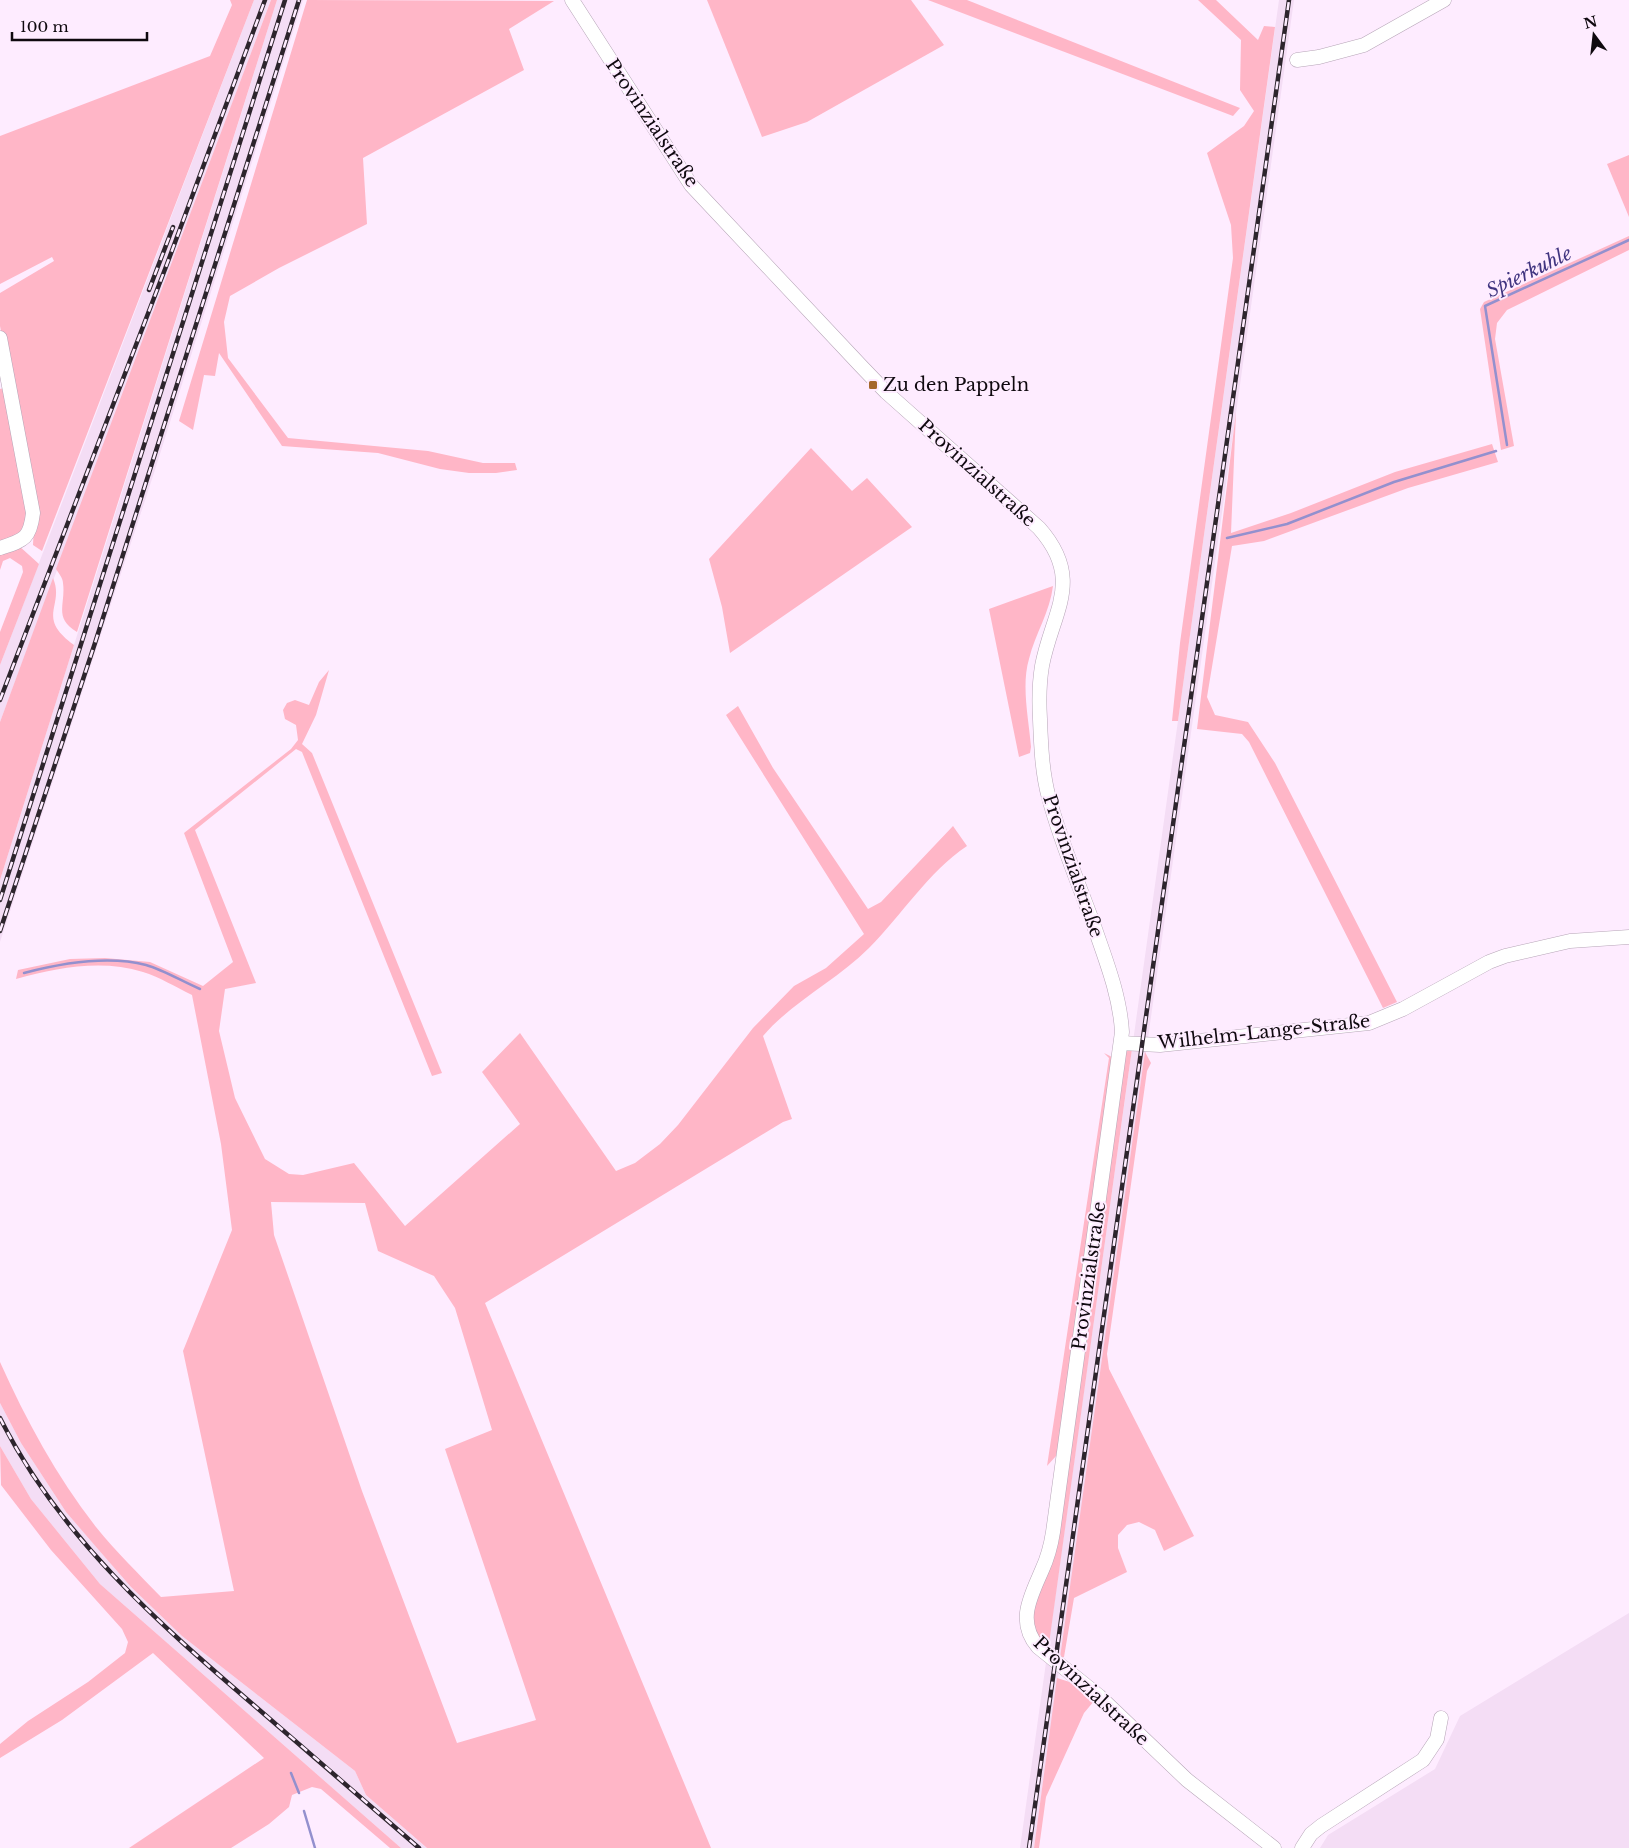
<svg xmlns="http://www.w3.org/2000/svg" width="1629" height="1848" font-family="'Libre Baskerville',serif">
<rect width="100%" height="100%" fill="#feecff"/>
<g fill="#f4ddf5">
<polygon points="254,0 271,0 0,722 0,665"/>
<polygon points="277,0 303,0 154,473 0,942 0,880"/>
<polygon points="1279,0 1294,0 1277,122 1034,1848 1020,1848"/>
<polygon points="0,1403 21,1443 66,1512 131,1587 182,1636 355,1771 366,1795 427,1848 401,1848 100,1584 31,1499 0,1446"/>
<polygon points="1629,1613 1629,1848 1320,1848 1328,1835 1435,1769 1460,1716"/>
</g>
<g fill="#ffb6c7" fill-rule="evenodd">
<polygon points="230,0 254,0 42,551 33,545 35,506 0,326 0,293 54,261 52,257 0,284 0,136 210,56 232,5"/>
<path d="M271,0H277L77,632C53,618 66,604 63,583C63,578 59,574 56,569Z"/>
<polygon points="307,0 554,1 509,29 524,70 363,158 367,224 279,268 230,296 224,322 228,358 288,438 428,451 483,463 515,463 517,470 496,473 469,473 440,469 378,453 282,446 219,353 215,376 204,375 193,430 179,421"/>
<polygon points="707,0 911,0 944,45 807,122 762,137"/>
<polygon points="928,0 967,0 1240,108 1233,116"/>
<polygon points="1198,0 1216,0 1258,40 1264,26 1275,27 1178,721 1172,721 1180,643 1233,258 1231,225 1207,153 1244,126 1254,111 1240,90 1241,40"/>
<polygon points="1629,155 1629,217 1607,164"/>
<polygon points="1629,236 1629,250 1507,310 1497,323 1495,339 1514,446 1501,450 1480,309 1484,302"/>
<polygon points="7,387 28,513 26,530 0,543 0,389"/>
<polygon points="1236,412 1231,533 1291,513 1395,472 1492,444 1498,462 1408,488 1264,541 1232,546 1207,697 1215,715 1248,722 1275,763 1397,1002 1383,1008 1249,742 1242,734 1197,729"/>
<polygon points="811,448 852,491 867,478 912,527 730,653 722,607 709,559"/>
<polygon points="18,545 39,564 0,665 0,632 23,572 22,566 10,558 3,561 0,570 0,550"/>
<path d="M53,578C65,606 35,617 74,645L0,880V722Z"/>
<path d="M1053,586C1050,612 1035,634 1029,659C1021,686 1029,720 1031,747L1030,753L1019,757L989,609Z"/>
<path d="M329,670L316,715L302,744L312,753L442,1073L432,1076L302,752L296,749L195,830L256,983L225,989L219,1031L235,1098L265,1159L289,1174L303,1175L354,1163L405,1226L520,1124L482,1072L520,1033L616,1171L635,1163L660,1144L678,1125L753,1028L794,986L826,968L864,934L726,715L738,706L773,768L868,909L881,902L953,826L967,846C928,872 902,915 869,948C836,981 793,1001 763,1036L792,1119L783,1122L485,1303L711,1848H427L366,1795L355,1771L182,1636L131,1587L97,1548L66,1512L21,1443L0,1403V1362C26,1420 57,1477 96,1527C116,1552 139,1574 161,1597L234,1591L183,1351L232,1230L221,1144L192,995C176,987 159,977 143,972C101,959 57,968 16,979L18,970L70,959L105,958L150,962L203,986L233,962L184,833L291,749L298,740L296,725L285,719L283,710L287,703L295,700L309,705L319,682ZM271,1202L365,1203L378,1251L434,1276L455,1308L492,1430L445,1449L536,1720L457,1743L362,1491L274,1235Z"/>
<polygon points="1132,1049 1126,1091 1048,1651 1039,1643 1030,1617 1049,1566 1125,1052"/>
<polygon points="1145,1052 1151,1063 1147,1071 1107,1354 1109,1369 1194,1536 1164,1551 1155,1530 1139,1522 1127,1525 1118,1535 1118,1548 1127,1572 1074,1598 1064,1657 1060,1658"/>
<polygon points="1104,1053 1112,1057 1061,1434 1056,1456 1047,1466 1109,1058"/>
<polygon points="0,1446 31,1499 100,1584 401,1848 390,1848 321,1789 312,1787 292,1795 289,1807 269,1824 231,1848 129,1848 264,1758 153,1653 62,1720 0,1758 0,1744 28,1721 88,1682 125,1653 128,1642 122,1629 51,1550 1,1485"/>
<polygon points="1057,1678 1073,1683 1094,1701 1084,1713 1046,1797 1039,1848 1034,1848"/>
</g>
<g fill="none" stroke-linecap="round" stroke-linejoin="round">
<g stroke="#9390ce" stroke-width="2.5">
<polyline points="1507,445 1485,306 1629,240"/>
<polyline points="1227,538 1287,524 1394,482 1496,451"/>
<path d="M24,973C62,963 107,955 146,965C164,970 183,982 200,989"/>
<polyline points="291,1773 299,1793"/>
<polyline points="304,1811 315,1848"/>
</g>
<g stroke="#b6a5b7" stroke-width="15">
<g id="minor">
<path d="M572,0L691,185L861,366L886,392L1039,528C1085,580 1052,612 1042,666C1039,684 1039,702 1040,719C1041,745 1042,773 1049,798C1060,840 1078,882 1093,923C1105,958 1120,995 1122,1032L1053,1532C1051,1545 1048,1557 1042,1570C1031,1596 1016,1621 1038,1647L1099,1696L1187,1780L1274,1848"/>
<polyline points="1297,60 1319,57 1364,45 1444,0"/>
<path d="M0,338L33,513C30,539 24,540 0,548"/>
<polyline points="1121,1043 1160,1045 1369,1023 1403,1009 1489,962 1505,956 1570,941 1629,937"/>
<polyline points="1302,1848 1311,1834 1321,1826 1423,1760 1437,1739 1441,1718"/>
</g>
</g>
<use href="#minor" stroke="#fff" stroke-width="14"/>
<g stroke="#2d252d" stroke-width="4.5">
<g id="rail">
<polyline points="149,290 173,227"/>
<polyline points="0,700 167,264 265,0"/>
<polyline points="0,900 285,0"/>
<polyline points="0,931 95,643 299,0"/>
<path d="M0,1418C59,1536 158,1623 256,1707C311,1754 365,1801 419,1848"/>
<polyline points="1029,1848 1289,0"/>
</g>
</g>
<use href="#rail" stroke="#feecff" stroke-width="2.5" stroke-dasharray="8" stroke-linecap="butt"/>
</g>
<rect fill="#a5682c" stroke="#feecff" stroke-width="2" x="868" y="380" width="10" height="10" rx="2.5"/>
<g text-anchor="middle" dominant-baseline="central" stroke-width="4" stroke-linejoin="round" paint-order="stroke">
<g font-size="18" fill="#0f090f" stroke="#feecff">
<text transform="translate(652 123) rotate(56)">Provinzialstraße</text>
<text transform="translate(977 473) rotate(42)">Provinzialstraße</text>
<text transform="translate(1073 866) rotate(71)">Provinzialstraße</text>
<text transform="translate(1264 1032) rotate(-6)">Wilhelm-Lange-Straße</text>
<text transform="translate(1089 1276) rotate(-82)">Provinzialstraße</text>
<text transform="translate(1091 1691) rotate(43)">Provinzialstraße</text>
</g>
<g font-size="18" fill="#0f090f" stroke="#feecff" text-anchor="start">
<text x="883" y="385">Zu den Pappeln</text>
</g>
<g font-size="19" font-style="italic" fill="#413580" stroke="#feecff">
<text transform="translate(1529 272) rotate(-26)">Spierkuhle</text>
</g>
</g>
<g transform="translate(1594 35) rotate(345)" stroke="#feecff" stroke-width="4" paint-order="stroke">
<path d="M0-4L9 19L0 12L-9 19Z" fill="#0f090f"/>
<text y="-8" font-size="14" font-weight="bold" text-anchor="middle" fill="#0f090f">N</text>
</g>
<path d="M12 32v8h135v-8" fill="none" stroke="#0f090f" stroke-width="2.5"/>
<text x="20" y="32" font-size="15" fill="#0f090f" stroke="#feecff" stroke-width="4" paint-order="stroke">100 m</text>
</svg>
